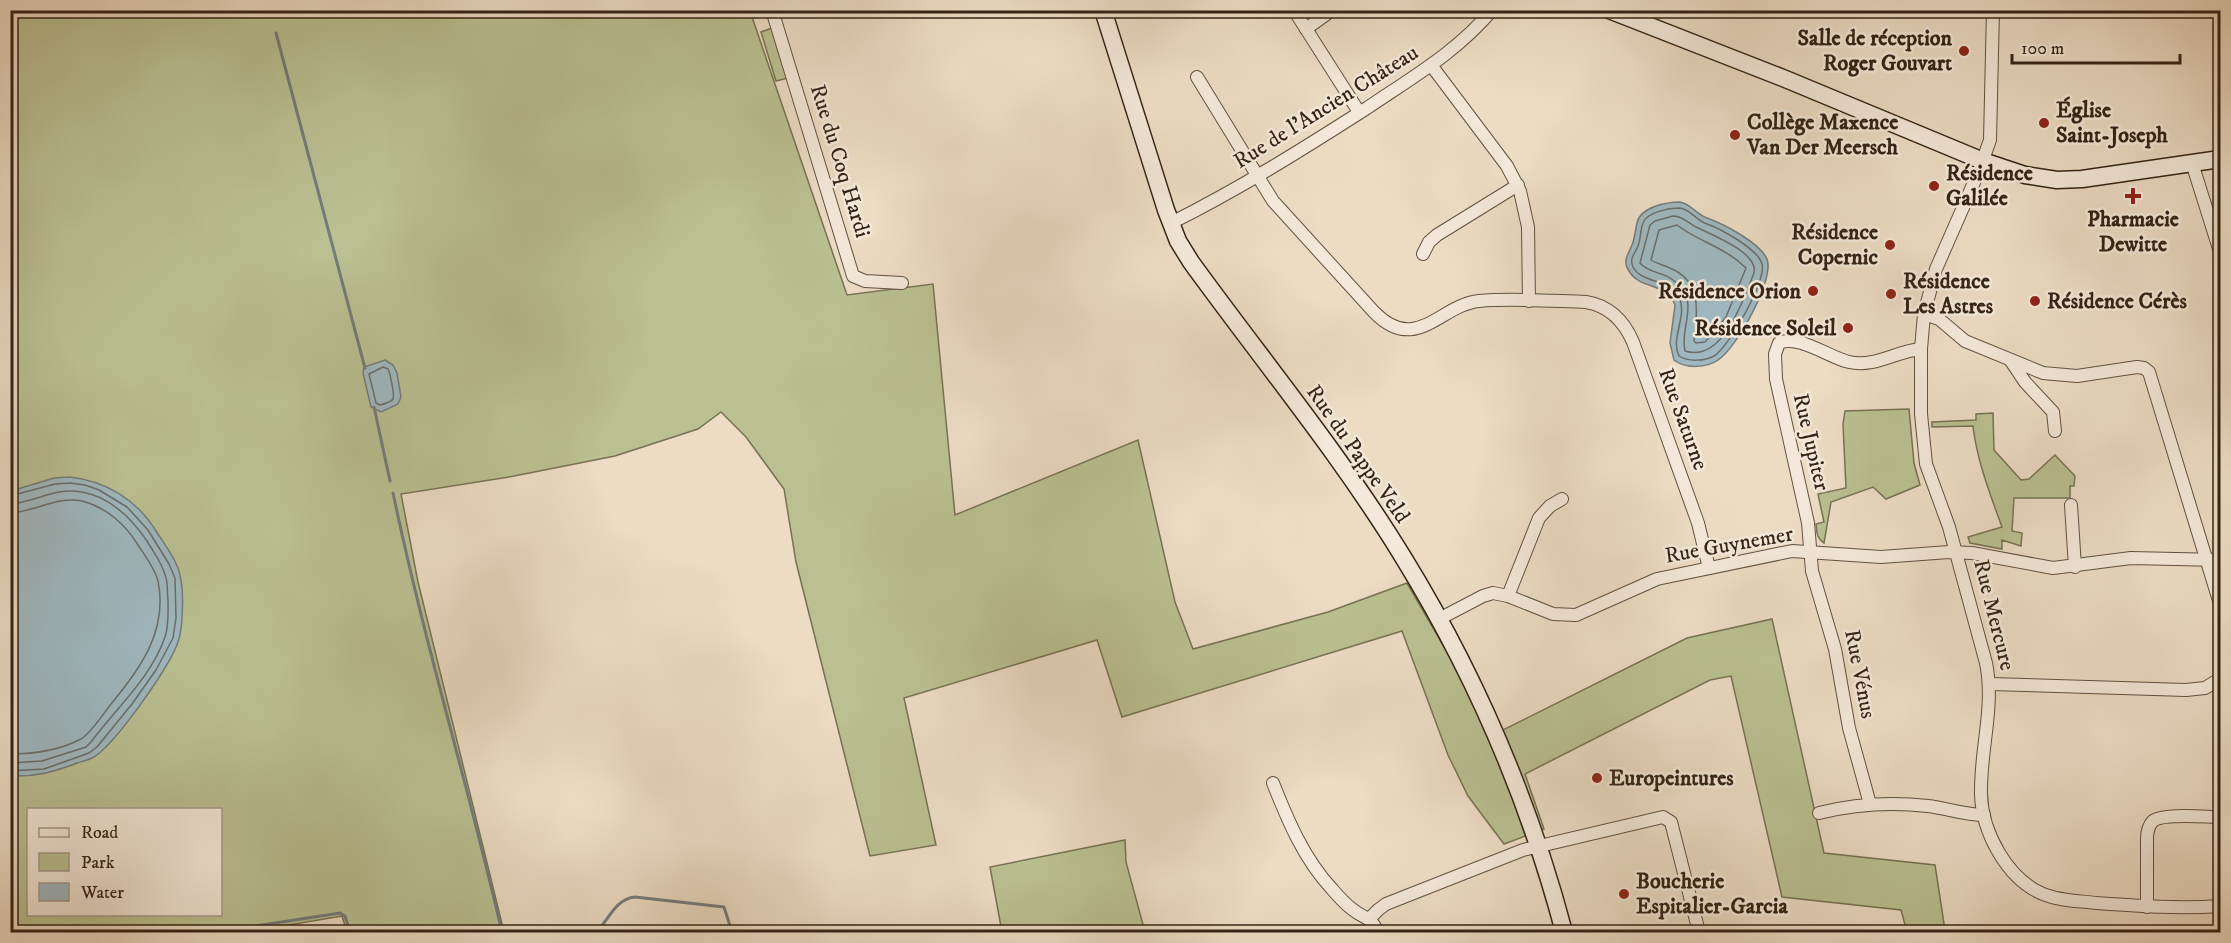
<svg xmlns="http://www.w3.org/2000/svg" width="2231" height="943" font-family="'IM FELL DW Pica',serif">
<rect width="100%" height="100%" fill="#ecdcc4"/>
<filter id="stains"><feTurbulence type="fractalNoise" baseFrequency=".00333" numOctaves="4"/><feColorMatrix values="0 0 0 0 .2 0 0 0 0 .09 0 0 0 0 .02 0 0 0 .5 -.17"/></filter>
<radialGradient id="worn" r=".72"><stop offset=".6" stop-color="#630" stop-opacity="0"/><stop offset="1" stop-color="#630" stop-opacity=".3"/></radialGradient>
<g fill="#bac092" stroke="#777254" stroke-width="1.5" fill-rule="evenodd">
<path d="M10,11H750L847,295L933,284L955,515L1138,440L1175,602L1193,649L1328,612L1407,583L1465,683L1489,737L1687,638L1772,619L1824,853L1935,865L1945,930L1962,932H1907L1901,910L1782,897L1731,676L1710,680L1525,774L1544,829L1504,844L1468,796L1448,755L1402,631L1122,717L1097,640L904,698L936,845L870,856L796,562L784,489L746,437L721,412L698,429L615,456L509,477L401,494L418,582L504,932H347L342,916L247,932H11ZM28,810H220V914H28Z"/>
<polygon points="772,28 788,78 776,81 761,32"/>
<path d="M1909,409L1914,463L1920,485L1886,499L1873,487L1831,502L1824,543C1816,538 1817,531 1816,524L1824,522L1818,494L1846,488L1843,424L1845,411Z"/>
<path d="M1993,413L1994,450L2021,480L2029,479L2055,455L2075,476L2074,486H2070V498H2014L2012,531L2022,533L2021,546L2002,540V549L1970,543L1968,537L2002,527C1990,494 1977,461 1973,426L1932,427V422L1976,420V414Z"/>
<polygon points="1125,840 1126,862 1145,932 1002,932 990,867"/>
</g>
<g fill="#9fb8c0" stroke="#747c7c" stroke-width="1.5">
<path d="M1680,202C1691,204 1696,214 1707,218C1724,224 1760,243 1767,259C1775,279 1736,349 1718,360C1707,368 1685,369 1674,360L1670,343L1675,305C1667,282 1640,290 1629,271C1622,261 1628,255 1632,245C1635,238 1635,230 1637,223C1640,207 1667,202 1680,202Z"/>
<polygon points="385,360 393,365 397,373 401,397 398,404 381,412 371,407 363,373 364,367"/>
<path d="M70,477C106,481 137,500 156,531C165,545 176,559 180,575C184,591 183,623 179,639C172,664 116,743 94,757C89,760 83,761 77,763C54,772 35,777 11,776V491L54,478Z"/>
</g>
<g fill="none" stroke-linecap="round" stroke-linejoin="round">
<g stroke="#6a6e6a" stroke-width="1.5">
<path d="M1680,208C1690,209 1697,221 1707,224C1721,229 1758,249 1762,264C1767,280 1729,347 1714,356C1705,361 1688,362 1679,356C1670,338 1688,316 1679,297C1669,278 1642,284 1633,267C1629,258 1635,254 1638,246C1641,239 1640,230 1643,223C1647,212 1669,208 1680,208Z"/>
<path d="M1673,216C1684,216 1688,224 1698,228C1712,235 1759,253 1754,273C1743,300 1723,363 1685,351C1679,325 1702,302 1673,280C1663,272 1648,273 1640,263L1650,225L1655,221Z"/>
<path d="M1677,225C1699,242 1725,247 1746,268L1726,317L1705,342L1696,343L1694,341C1697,314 1703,283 1672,269C1665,265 1657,264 1651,260L1659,230Z"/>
<path d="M383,367L388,369C390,373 395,396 393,399C391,402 384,404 380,405L376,403L369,374Z"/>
<polyline points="10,496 55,484 70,483 85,485 99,490 127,507 148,530 169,564 175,578 176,618 173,638 156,670 132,704 97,747 89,753 44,769 10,771"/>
<path d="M10,504C36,502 54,487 82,492C110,497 132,519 147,541C154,553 163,564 166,578C168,585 167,593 168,600C168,613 169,625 165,637C151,678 116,708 91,742L86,747L42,761L10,763"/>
<path d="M10,513C35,512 56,496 82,501C106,507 126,525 138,545C145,556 155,568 158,581C168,630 141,668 111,704C104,713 90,734 81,739C60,750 34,754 10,754"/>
</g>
<g stroke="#747c7c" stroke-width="3">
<polyline points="276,33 365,368"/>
<polyline points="374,407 390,481"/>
<path d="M393,493C424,641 468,785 502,932"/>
<polyline points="216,932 340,913 345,916 350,932"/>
<path d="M596,932C609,920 615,899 635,897L724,907L732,932"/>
</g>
<g stroke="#625141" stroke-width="14">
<g id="street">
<polyline points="772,10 853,276 865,281 902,283"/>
<polyline points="1294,10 1359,112"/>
<path d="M1993,10L1990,140L1979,171L1936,269L1924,314L1921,349V414L1926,464L1949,527L1986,663C1995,707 1980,749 1981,794C1982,832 2007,879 2043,894C2060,901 2079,901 2097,903C2139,906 2179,909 2220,906"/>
<polyline points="1306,29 1332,10"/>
<polyline points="1431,65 1507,166 1520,191 1528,227 1529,301"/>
<path d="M1197,77L1273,201L1374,312C1416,355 1440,305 1479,301C1513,298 1552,301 1586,302C1610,306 1624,321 1633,342L1698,523L1709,568"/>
<polyline points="2192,163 2220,252"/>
<path d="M1171,223C1239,189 1303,149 1367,108C1411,78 1457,52 1492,10"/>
<polyline points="1423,254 1429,242 1437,235 1518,185"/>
<polyline points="1924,314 1939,319 1965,341 2043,373 2077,376 2137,367 2144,368 2149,372 2220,604"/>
<polyline points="2011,361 2025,382 2053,412 2055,431"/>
<polyline points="2071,505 2075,567"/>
<polyline points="1508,596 1539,518 1550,506 1562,499"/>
<polyline points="1439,619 1483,596 1493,593 1508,596 1553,614 1576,615 1657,579 1792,551 1881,557 1949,552 1972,553 2053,568 2131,558 2220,560"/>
<polyline points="1990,684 2186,690 2205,688 2220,679"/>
<path d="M1273,783C1288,821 1304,859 1332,889C1338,896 1344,903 1352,909C1366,920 1369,915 1378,932"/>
<path d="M1870,804L1849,728L1835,649L1812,571L1808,523L1776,379L1775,354L1779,343C1799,334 1830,358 1849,362C1875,368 1896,351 1921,349"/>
<path d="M1819,813C1855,804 1891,802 1928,806C1946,808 1965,815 1984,815"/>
<path d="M2147,907V839C2147,832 2148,826 2153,821C2163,813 2206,817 2220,817"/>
<polyline points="1370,918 1378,910 1386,904 1523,850 1663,817 1671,822 1699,932"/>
</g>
</g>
<g stroke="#342315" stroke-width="19">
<g id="secondary">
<path d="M1103,10L1166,210L1178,241L1191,262C1262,360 1340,454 1403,557C1475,674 1529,800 1564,932"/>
<polyline points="1609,10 1783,78 1983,161 2025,175 2057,180 2082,179 2220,159"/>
</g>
</g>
<use href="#street" stroke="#f3e8d9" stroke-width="12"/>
<use href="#secondary" stroke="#f3e8d9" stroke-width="16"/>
</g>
<g fill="#8f2418" stroke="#f3e8d9" stroke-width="2">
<circle cx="1964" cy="51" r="6"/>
<circle cx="2044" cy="123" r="6"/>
<circle cx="1735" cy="135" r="6"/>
<circle cx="1934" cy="186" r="6"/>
<path d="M2130 187h6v6h6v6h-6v6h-6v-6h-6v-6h6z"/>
<circle cx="1890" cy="245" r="6"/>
<circle cx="1813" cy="291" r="6"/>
<circle cx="1891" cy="294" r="6"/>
<circle cx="2035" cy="301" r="6"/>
<circle cx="1848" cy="328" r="6"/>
<circle cx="1597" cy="778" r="6"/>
<circle cx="1624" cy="894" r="6"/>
</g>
<g text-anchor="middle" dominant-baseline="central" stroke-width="5" stroke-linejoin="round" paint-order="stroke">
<g font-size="22" font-weight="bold" fill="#342315" stroke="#f3e8d9" text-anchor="start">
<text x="1952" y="38" text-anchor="end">Salle de réception<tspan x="1952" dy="25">Roger Gouvart</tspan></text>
<text x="2056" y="110">Église<tspan x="2056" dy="25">Saint-Joseph</tspan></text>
<text x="1747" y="122">Collège Maxence<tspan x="1747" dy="25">Van Der Meersch</tspan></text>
<text x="1946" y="173">Résidence<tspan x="1946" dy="25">Galilée</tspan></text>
<text x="2133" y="219" text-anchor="middle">Pharmacie<tspan x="2133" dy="25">Dewitte</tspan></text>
<text x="1878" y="232" text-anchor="end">Résidence<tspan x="1878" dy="25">Copernic</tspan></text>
<text x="1903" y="281">Résidence<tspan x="1903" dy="25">Les Astres</tspan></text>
<text x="1801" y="291" text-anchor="end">Résidence Orion</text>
<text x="2047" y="301">Résidence Cérès</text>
<text x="1836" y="328" text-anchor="end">Résidence Soleil</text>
<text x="1609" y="778">Europeintures</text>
<text x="1636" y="881">Boucherie<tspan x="1636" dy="25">Espitalier-Garcia</tspan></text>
</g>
<g font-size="22" fill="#342315" stroke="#f3e8d9">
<text transform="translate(1326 107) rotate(-32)">Rue de l'Ancien Château</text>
<text transform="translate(840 161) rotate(73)">Rue du Coq Hardi</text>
<text transform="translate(1683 419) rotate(70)">Rue Saturne</text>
<text transform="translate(1811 442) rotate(77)">Rue Jupiter</text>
<text transform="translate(1358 454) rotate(55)">Rue du Pappe Veld</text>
<text transform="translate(1729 545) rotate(-10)">Rue Guynemer</text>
<text transform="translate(1994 615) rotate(76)">Rue Mercure</text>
<text transform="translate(1860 674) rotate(79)">Rue Vénus</text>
</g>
</g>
<rect width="2231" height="943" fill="none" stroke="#ecdcc4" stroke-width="36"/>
<rect x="12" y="12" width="2207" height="919" fill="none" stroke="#342315" stroke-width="3"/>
<rect x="18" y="18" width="2195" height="907" fill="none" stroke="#342315" stroke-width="1.5"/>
<rect x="27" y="808" width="195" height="108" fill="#f3e8d9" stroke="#a7998b" stroke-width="1.5"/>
<rect x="39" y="828" width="30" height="9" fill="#f3e8d9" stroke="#a7998b" stroke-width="1.5"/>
<text x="81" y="838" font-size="18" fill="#342315">Road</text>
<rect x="39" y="853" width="30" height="18" fill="#bac092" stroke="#a7998b" stroke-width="1.5"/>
<text x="81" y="868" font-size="18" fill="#342315">Park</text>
<rect x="39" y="883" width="30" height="18" fill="#9fb8c0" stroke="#a7998b" stroke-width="1.5"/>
<text x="81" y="898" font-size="18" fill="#342315">Water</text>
<path d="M2012 54v9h168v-9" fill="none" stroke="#342315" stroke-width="3"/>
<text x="2021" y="54" font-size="18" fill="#342315" stroke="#f3e8d9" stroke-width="4.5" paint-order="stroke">100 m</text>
<rect width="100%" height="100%" filter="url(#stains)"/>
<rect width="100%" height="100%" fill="url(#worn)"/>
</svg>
